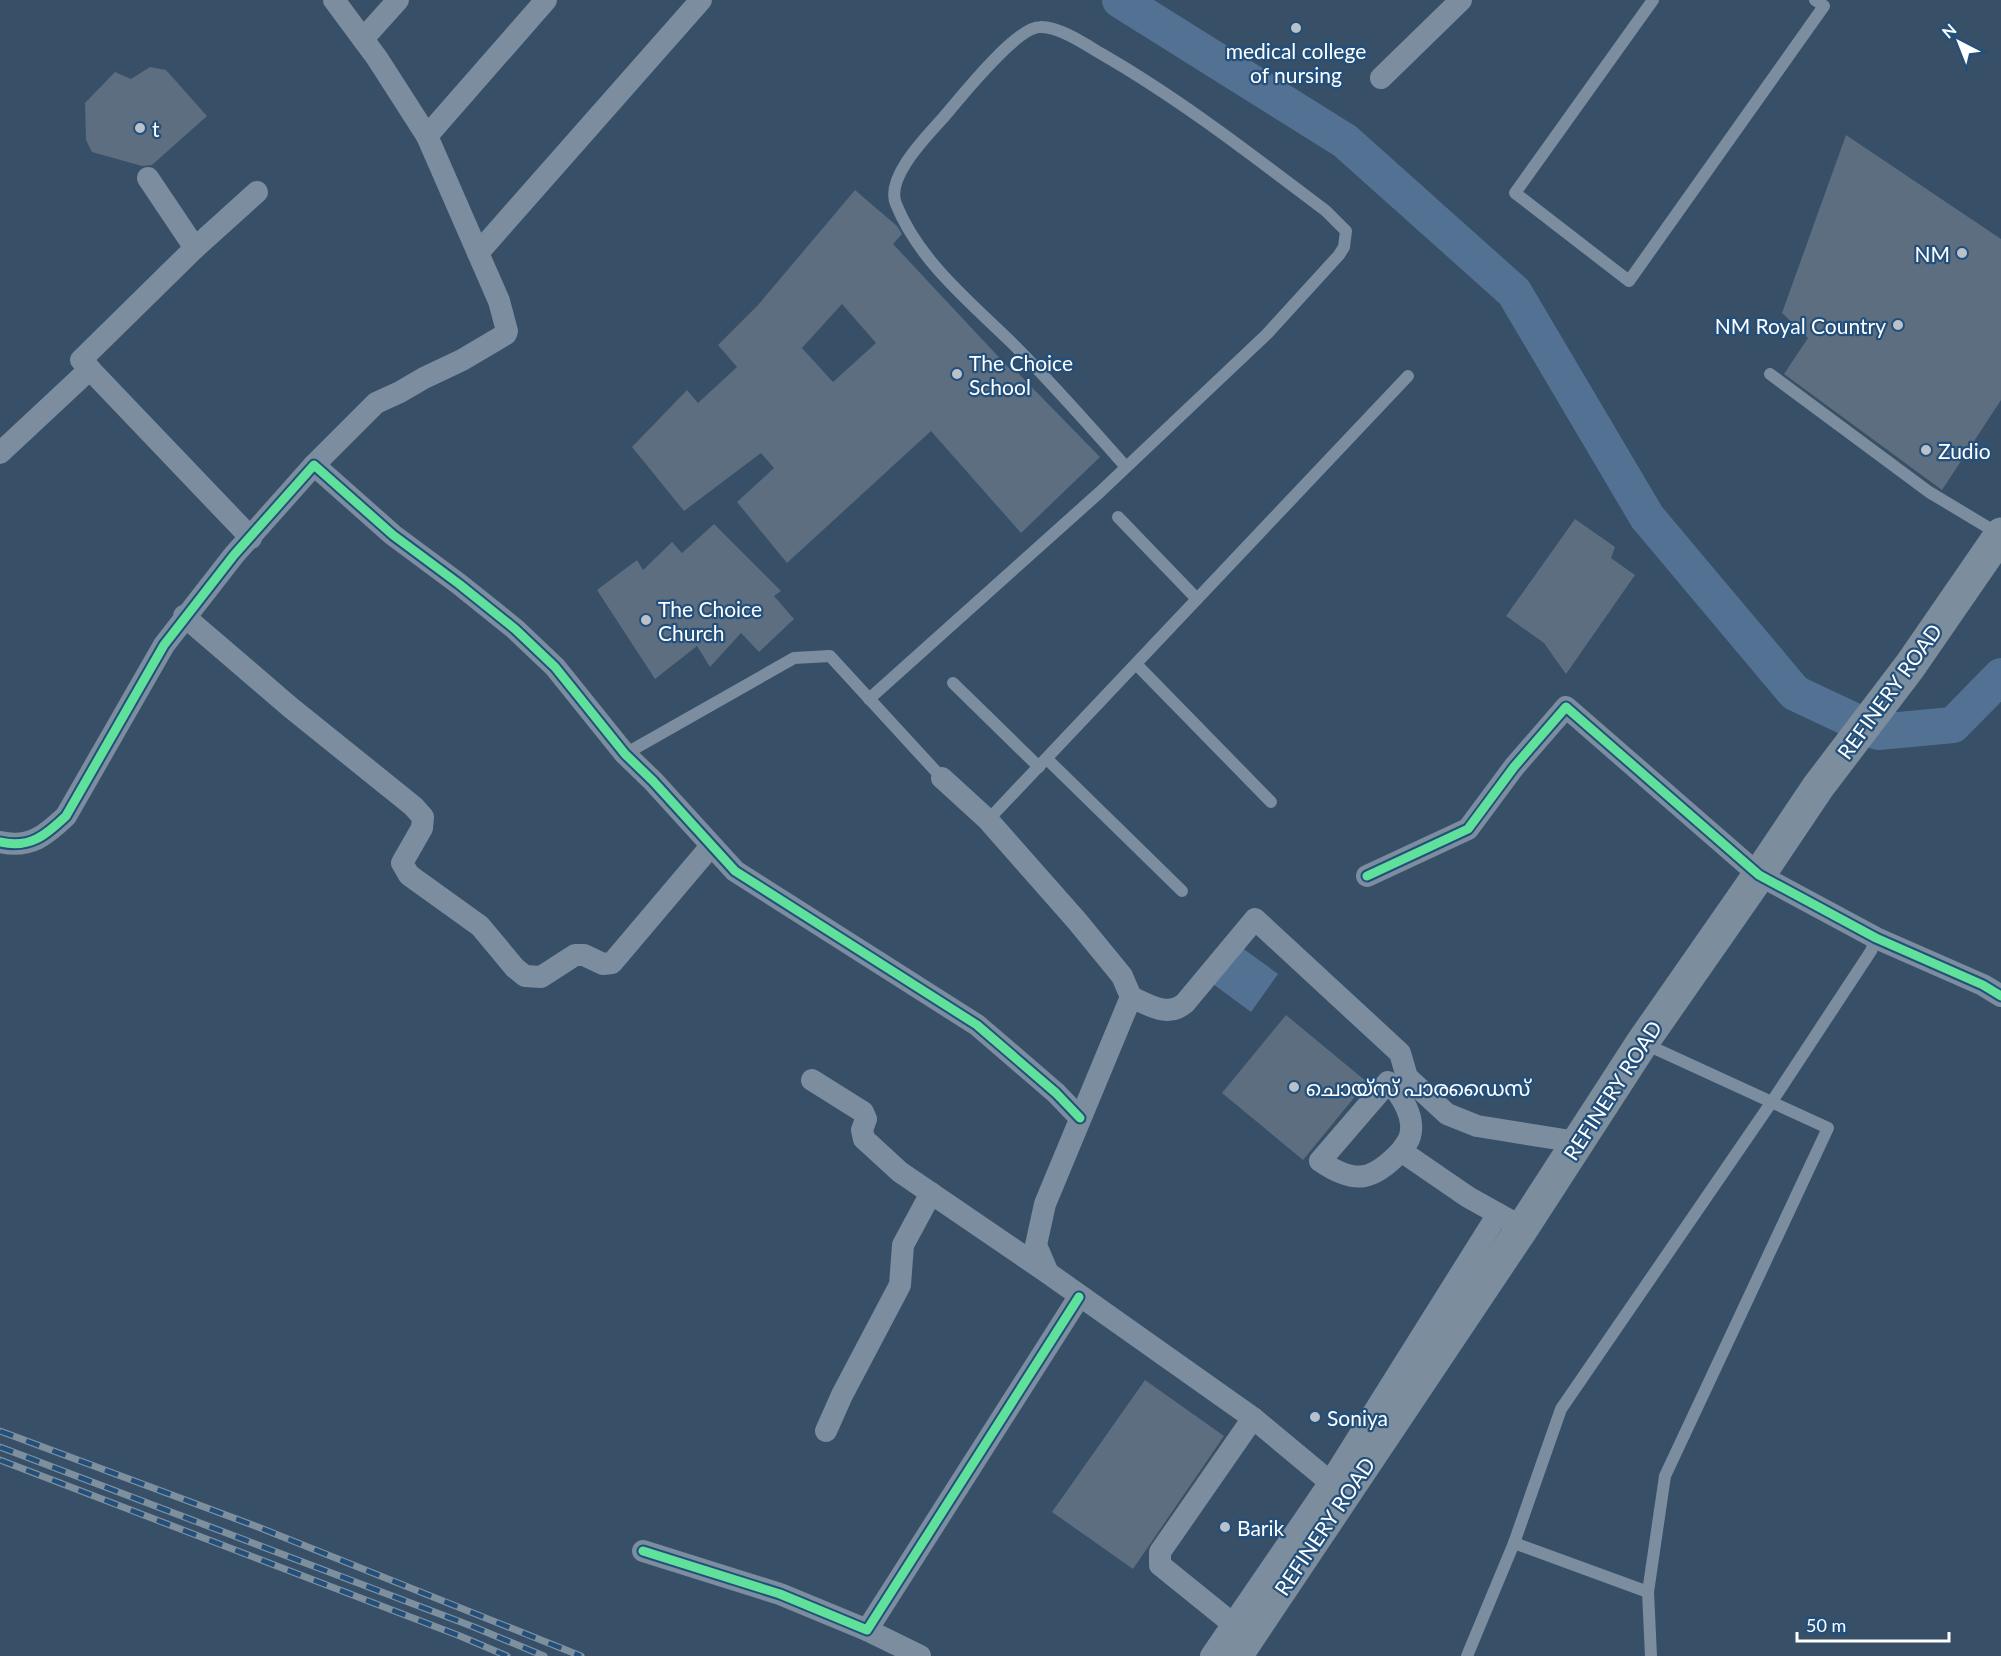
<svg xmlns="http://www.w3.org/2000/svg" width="2001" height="1656" font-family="Lato,'Noto Sans Malayalam',sans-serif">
<rect width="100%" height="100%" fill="#374f67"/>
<polygon fill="#537293" points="1241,947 1278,974 1251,1012 1213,984"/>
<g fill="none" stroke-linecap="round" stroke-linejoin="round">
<polyline stroke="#537293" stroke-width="36" points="1120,0 1345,141 1514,292 1647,517 1795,693 1878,732 1953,725 2001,676"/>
</g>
<g fill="#5c6e80" fill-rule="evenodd">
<polygon points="150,67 166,70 207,116 152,165 142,166 92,152 86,140 85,103 115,72 131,79"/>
<polygon points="1846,135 2001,239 2001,400 1942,490 1784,374 1808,338 1782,313"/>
<path d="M855,190L897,226L902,234L893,244L1009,368L1011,366L1100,457L1021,533L931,431L787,563L737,502L774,468L761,453L684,511L632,447L687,390L698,403L737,367L718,345L758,305ZM842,304L876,343L833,382L802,348Z"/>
<polygon points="1575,519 1615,547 1611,558 1635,575 1566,674 1544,643 1506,616"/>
<polygon points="714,524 781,591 774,596 794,619 759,652 741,633 710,667 697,646 655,679 597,590 637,560 643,570 672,542 682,553"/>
<polygon points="1286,1015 1367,1082 1303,1160 1222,1093"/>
<polygon points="1145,1380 1224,1436 1133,1569 1052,1512"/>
</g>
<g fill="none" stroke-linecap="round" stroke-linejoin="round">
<g stroke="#7b8d9e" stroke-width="12">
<polyline points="1653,0 1515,193 1629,281 1824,6 1815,0"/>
<polyline points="1770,374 1929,492 1999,534"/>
<polyline points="1118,517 1197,599"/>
<polyline points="1136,664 1271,802"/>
<polyline points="953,683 1039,767"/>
<path d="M869,699L1100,492L1267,334L1339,255L1344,247L1346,231L1326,211C1252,155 1180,99 1100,53C1085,44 1058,26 1040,27C1016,27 960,98 943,118C926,137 885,178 896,204C919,261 969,301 1012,343C1052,383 1089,425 1126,467"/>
<polyline points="625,754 794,658 830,656 942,778"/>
<polyline points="1047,759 1182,891"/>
<polyline points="988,820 1408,376"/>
<polyline points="1643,1043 1828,1128 1665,1476 1648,1592 1651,1656"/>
<polyline points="1514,1543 1648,1592"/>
<polyline points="1467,1656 1514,1543 1561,1409 1771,1103 1871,951 1876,938"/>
</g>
<g stroke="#7b8d9e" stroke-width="22">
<polyline points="363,39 398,0"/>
<polyline points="1381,78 1461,0"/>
<polyline points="427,136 546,0"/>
<polyline points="148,178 195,248 81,360 251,538"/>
<polyline points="195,248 257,192"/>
<polyline points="478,253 701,0"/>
<polyline points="0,453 90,369"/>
<polyline points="314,465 376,403 400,392 424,378 462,360 506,334 507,331 499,301 427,136 377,58 334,0"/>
<polyline points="184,616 290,707 413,806 423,817 422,828 402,863 409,875 480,926 515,968 525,976 541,977 575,955 584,955 603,964 612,963 711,846"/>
<polyline points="942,778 988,820 1077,921 1122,976 1131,997 1045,1204 1036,1245 1048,1273 1253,1418 1330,1482"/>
<path d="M0,842C30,849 46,835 66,816L164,645L234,555L314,465L393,535L459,584L515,629L555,667L625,754L653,781L735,871L977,1025L1056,1093L1080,1118"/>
<polyline points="1367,876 1468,829 1514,767 1566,707 1759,875 1876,938 1983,985 2001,996"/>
<path d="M1131,997C1149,1005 1168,1018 1185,1003L1255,919L1400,1053L1407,1077L1447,1114L1477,1126L1577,1142"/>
<polyline points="812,1080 863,1112 866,1119 862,1130 864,1139 900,1172 1048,1273"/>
<path d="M1401,1151C1404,1147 1407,1143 1409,1139C1417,1119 1401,1094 1388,1082L1320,1161C1355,1185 1373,1181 1401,1151L1468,1197L1511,1221"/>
<polyline points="826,1431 842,1395 900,1285 903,1245 931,1193"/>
<polyline points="643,1551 780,1594 867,1630 1079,1297"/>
<polyline points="1233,1624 1160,1565 1160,1552 1253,1418"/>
<polyline points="867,1630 920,1656"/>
<polyline points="1211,1656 1330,1482 1498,1214"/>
</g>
<polyline stroke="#7c8d9e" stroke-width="33" points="1236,1656 1523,1227 1642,1043 1759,875 1818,787 1910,666 2001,534"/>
<g stroke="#7e8f9e" stroke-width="7">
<g id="rail">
<polyline points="0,1431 258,1527 581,1656"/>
<polyline points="0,1447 474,1627 544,1656"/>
<polyline points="0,1460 460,1636 507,1656"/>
</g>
</g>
<use href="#rail" stroke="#234f7b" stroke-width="4.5" stroke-dasharray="14" stroke-linecap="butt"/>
<g stroke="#234f7b" stroke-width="13">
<g id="cycleway">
<path d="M0,842C30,849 46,835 66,816L164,645L234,555L314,465L393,535L459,584L515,629L555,667L625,754L653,781L735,871L977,1025L1056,1093L1080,1118"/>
<polyline points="1367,876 1468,829 1514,767 1566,707 1759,875 1876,938 1983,985 2001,996"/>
<polyline points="643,1551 780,1594 867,1630 1079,1297"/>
</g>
</g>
<use href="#cycleway" stroke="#60e19b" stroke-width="9"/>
</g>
<g fill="#b9c1ca" stroke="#234f7b" stroke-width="2">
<circle cx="1296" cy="28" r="6"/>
<circle cx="140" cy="128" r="6"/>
<circle cx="1962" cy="253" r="6"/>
<circle cx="1898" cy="325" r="6"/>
<circle cx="957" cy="374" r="6"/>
<circle cx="1926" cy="450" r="6"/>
<circle cx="646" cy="620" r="6"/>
<circle cx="1294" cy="1087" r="6"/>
<circle cx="1315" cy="1417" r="6"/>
<circle cx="1225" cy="1527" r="6"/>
</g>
<g text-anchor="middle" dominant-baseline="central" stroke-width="4.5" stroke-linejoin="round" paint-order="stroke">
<g font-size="21" fill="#fff" stroke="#234f7b" text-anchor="start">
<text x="1296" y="50" text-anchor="middle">medical college<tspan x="1296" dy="24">of nursing</tspan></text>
<text x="152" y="128">t</text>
<text x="1950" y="253" text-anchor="end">NM</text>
<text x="1886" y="325" text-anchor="end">NM Royal Country</text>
<text x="969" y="362">The Choice<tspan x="969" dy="24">School</tspan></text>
<text x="1938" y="450">Zudio</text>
<text x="658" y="608">The Choice<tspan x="658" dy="24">Church</tspan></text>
<text x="1306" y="1087">ചൊയ്സ് പാരഡൈസ്</text>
<text x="1327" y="1417">Soniya</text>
<text x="1237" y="1527">Barik</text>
</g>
<g font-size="21" fill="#fff" stroke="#234f7b">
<text transform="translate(1889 691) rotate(-54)">REFINERY ROAD</text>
<text transform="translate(1612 1090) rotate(-57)">REFINERY ROAD</text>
<text transform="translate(1324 1526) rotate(-56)">REFINERY ROAD</text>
</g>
</g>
<g transform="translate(1959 42) rotate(318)" stroke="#234f7b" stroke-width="4.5" paint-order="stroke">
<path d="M0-4.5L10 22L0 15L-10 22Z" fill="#ffffff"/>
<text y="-9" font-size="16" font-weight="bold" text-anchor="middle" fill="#ffffff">N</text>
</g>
<path d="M1797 1632v9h152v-9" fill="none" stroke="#ffffff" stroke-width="3"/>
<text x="1806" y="1632" font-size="18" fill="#ffffff" stroke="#234f7b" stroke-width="4.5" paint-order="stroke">50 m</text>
</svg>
